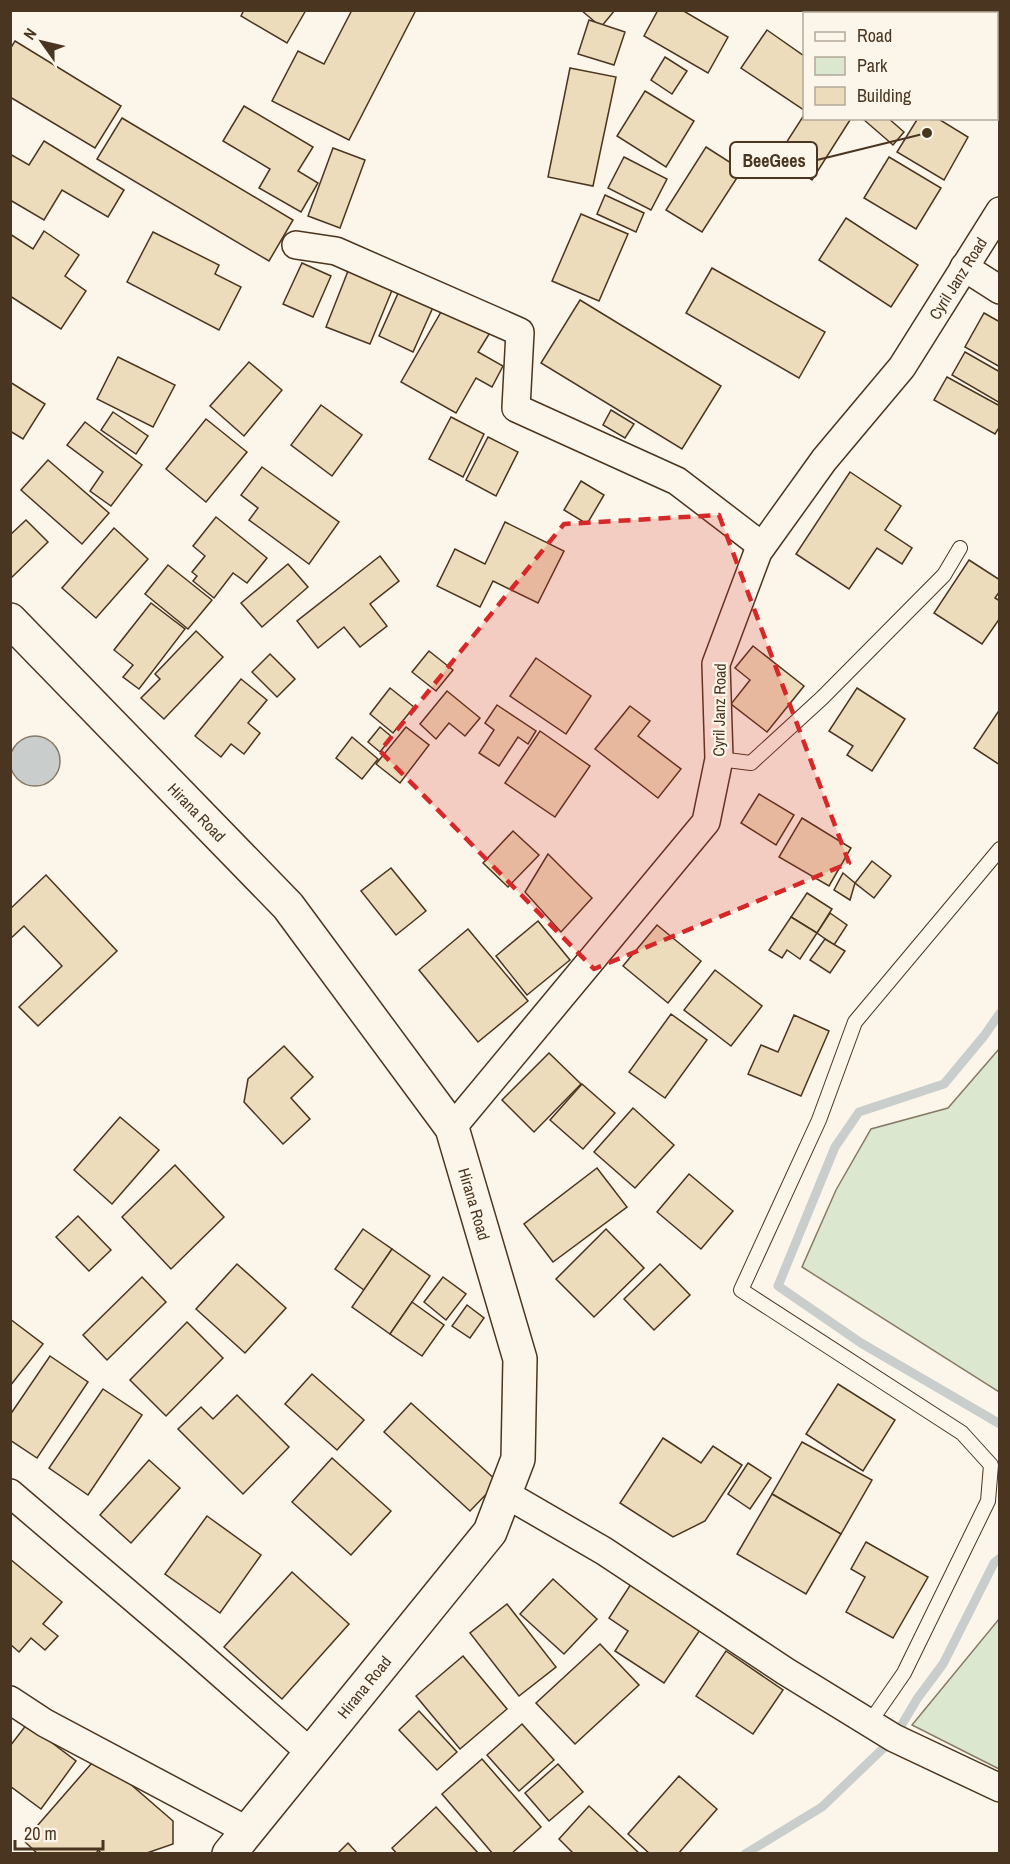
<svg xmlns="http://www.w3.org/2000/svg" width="1010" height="1864" font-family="'Archivo Narrow',sans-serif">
<rect width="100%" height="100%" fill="#fbf6e9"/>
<g fill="#dce7d0" stroke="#887966" stroke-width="1.5">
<polygon points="999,1049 999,1392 802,1267 836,1190 871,1129 948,1108"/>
<polygon points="999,1619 999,1769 912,1725"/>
</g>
<circle fill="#c9cecd" stroke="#887966" stroke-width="1.5" cx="35" cy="761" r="25"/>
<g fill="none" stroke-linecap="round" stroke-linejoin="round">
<g stroke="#c9cecd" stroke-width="9">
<polyline points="1000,1013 984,1036 944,1084 859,1112 835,1147 778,1286 861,1343 1000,1424"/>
<polyline points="745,1854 822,1807 894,1738 917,1699 943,1664 994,1563 1000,1558"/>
</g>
</g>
<g fill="#ecdcbc" stroke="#4a3520" stroke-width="1.5">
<polygon points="244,10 306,10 287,43 241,16"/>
<polygon points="352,10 416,10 349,140 272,101 298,51 324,64"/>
<polygon points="581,10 615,10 601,27"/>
<polygon points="658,10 682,10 728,37 708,73 644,36"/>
<polygon points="839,10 887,10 884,14 842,14"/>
<polygon points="972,10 1000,10 1000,43 996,40 996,14 974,14"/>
<polygon points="589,20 625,32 614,65 578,54"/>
<polygon points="767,30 804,56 804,110 741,68"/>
<polygon points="15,41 121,106 95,148 10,97 10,49"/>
<polygon points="665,57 687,71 672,94 651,80"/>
<polygon points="570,68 616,77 593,186 548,177"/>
<polygon points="645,91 694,121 666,167 617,136"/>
<polygon points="244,106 313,147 298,171 318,183 301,212 259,188 270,169 223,141"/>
<polygon points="804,115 804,118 848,118 850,120 812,180 777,157"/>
<polygon points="122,118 293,220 269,261 97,159"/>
<polygon points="888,118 904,132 893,145 863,119"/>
<polygon points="918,118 937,118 968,137 944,180 897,152"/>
<polygon points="44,141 124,190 108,217 62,190 44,220 10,200 10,154 29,165"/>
<polygon points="706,147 742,170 702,232 666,210"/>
<polygon points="333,148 365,160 340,228 308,216"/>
<polygon points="624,157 667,179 651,210 608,188"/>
<polygon points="889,157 941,188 916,229 864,198"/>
<polygon points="605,195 644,213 636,232 597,214"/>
<polygon points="581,214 628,234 599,301 552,281"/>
<polygon points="846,218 918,265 891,307 819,260"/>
<polygon points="44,231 79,255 65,276 86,291 61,329 10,296 10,234 33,249"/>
<polygon points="153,232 219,265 215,274 241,287 219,330 127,282"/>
<polygon points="302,263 331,276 313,317 283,304"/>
<polygon points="350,266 395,283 370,344 326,327"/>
<polygon points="712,268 825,332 799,378 686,313"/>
<polygon points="400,289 434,305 413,352 379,336"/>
<polygon points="580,300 721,386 682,449 541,363"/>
<polygon points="445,305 491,331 478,352 503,366 492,387 476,378 456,413 401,382"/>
<polygon points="984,313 1000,322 1000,367 965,347"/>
<polygon points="965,352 1000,372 1000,403 952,375"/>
<polygon points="118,357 175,385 153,427 97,399"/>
<polygon points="249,362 282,390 244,436 210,406"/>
<polygon points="947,377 1000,406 1000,426 995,434 934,400"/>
<polygon points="10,382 45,404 23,439 10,431"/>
<polygon points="321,405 362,435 332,476 291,445"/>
<polygon points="611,410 634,424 625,438 603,425"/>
<polygon points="113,412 148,436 136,454 101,430"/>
<polygon points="451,417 484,434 463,477 429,459"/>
<polygon points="206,419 247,452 206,502 166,469"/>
<polygon points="85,422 142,465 111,506 90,491 103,472 67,445"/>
<polygon points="488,437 518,452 496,496 466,480"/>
<polygon points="48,460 109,513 82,544 21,490"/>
<polygon points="262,467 339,522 309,564 249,520 258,508 241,495"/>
<polygon points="850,472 901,506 885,530 912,548 902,564 877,548 849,589 796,554"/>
<polygon points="581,481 604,495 587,524 564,510"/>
<polygon points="216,517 267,558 247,583 233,573 214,598 193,581 197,576 192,572 205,556 193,546"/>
<polygon points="26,520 48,542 10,579 10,535"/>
<polygon points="505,522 564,551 538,603 493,581 480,607 437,586 455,549 485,564"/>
<polygon points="114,528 148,559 96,618 62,588"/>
<polygon points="380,556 399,581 370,604 387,626 360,647 344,627 318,648 297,621"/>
<polygon points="969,560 1000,580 1000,591 995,598 1000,601 1000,618 982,644 934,613"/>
<polygon points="288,564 308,587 262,627 241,603"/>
<polygon points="168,565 212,600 188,629 145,594"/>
<polygon points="151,603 185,629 139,689 123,677 133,665 114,650"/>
<polygon points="196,631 223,657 164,719 141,698 160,679 155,674"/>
<polygon points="753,646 804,686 767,732 731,704 750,680 735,668"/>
<polygon points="429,651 453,670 436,691 412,672"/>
<polygon points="270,654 295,679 277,697 252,672"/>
<polygon points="536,658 591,696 566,734 510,696"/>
<polygon points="241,679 267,700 248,723 260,733 244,754 231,744 221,757 195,736"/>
<polygon points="390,688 414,707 393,733 370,714"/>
<polygon points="857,688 905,719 872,771 847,755 853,746 829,731"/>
<polygon points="447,691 480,718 465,736 449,723 436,739 420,724"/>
<polygon points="497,705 536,731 528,744 518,737 499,766 479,753 494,730 485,723"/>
<polygon points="630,706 650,721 638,736 681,769 658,798 595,749"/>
<polygon points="1000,709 1000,765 974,748"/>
<polygon points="380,727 392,737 380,752 368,742"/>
<polygon points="406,727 429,745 400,783 376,764"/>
<polygon points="540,731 590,766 555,817 505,783"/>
<polygon points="352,737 378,759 362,779 336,758"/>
<polygon points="759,794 794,815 776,845 741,823"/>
<polygon points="802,818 851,848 829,886 779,857"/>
<polygon points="513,831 539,855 508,887 483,863"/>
<polygon points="548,854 592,898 561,932 525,892"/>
<polygon points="872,861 891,876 874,898 855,883"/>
<polygon points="391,868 426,911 396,935 361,891"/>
<polygon points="843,873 855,883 850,900 834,890"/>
<polygon points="46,875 117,951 38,1026 19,1007 62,966 24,926 10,939 10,909"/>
<polygon points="807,893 832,909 817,933 791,917"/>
<polygon points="830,913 847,925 834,945 817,933"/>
<polygon points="791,917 817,933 800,959 787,950 782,958 769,950"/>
<polygon points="538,921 570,960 527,995 496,956"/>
<polygon points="657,925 701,961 668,1003 623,966"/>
<polygon points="468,929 528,1001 478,1042 419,970"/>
<polygon points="825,939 845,951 830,973 810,960"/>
<polygon points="715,970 762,1006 731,1046 684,1010"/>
<polygon points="671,1014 707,1040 665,1098 629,1072"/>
<polygon points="794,1015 829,1031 801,1096 748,1074 761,1045 778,1052"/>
<polygon points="284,1046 313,1077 291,1098 310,1119 283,1144 244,1102 248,1079"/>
<polygon points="549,1053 581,1084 534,1132 502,1100"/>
<polygon points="582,1084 615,1113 583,1149 550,1120"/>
<polygon points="633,1108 674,1145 635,1188 594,1152"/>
<polygon points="120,1117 159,1150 112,1204 74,1170"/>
<polygon points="175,1165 224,1217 171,1269 122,1217"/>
<polygon points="597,1168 627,1207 553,1262 524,1224"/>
<polygon points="689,1174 733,1211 701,1249 657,1212"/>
<polygon points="78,1216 111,1250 89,1271 56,1237"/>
<polygon points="363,1229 392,1249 364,1290 335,1269"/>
<polygon points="606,1229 644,1268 594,1317 556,1279"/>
<polygon points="392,1249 430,1276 390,1334 352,1307"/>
<polygon points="237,1264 286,1308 245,1353 196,1309"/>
<polygon points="660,1264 690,1295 654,1330 624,1299"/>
<polygon points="142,1277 166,1302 107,1360 83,1335"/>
<polygon points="443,1277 466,1294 446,1320 424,1302"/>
<polygon points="412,1302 444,1325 422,1356 390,1334"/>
<polygon points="467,1305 484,1318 470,1338 452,1326"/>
<polygon points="10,1319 43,1344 10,1386"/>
<polygon points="187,1322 223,1358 166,1416 130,1380"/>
<polygon points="50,1356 88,1382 37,1458 10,1440 10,1415"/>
<polygon points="312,1374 364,1420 337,1450 285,1404"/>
<polygon points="838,1384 895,1420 863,1471 806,1434"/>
<polygon points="103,1389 142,1415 88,1495 49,1468"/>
<polygon points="237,1395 289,1447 243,1494 178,1429 201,1407 213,1419"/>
<polygon points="411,1403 498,1482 470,1511 384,1432"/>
<polygon points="663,1438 701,1463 713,1446 742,1465 705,1521 673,1537 620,1503"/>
<polygon points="802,1442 872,1480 841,1534 772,1494"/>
<polygon points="332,1458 391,1511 351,1555 292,1502"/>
<polygon points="149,1460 180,1488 131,1543 100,1515"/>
<polygon points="748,1463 771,1478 750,1509 728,1494"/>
<polygon points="772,1494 841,1534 806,1594 737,1554"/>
<polygon points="207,1516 261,1555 220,1613 165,1574"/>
<polygon points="866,1542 928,1577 893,1638 846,1612 865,1577 851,1569"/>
<polygon points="10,1559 62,1602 43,1624 58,1636 45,1650 31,1638 19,1652 10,1644"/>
<polygon points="292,1572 349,1624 282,1699 224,1647"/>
<polygon points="553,1579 597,1619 564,1654 520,1614"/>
<polygon points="631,1584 700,1630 664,1683 615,1651 628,1631 609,1618"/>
<polygon points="507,1604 556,1667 519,1696 470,1633"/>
<polygon points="600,1644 639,1685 575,1744 536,1703"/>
<polygon points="726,1651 783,1690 753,1734 696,1696"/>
<polygon points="463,1656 507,1709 460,1749 416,1696"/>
<polygon points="419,1711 457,1752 437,1770 399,1730"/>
<polygon points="27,1724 76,1761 41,1809 10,1786 10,1746"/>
<polygon points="522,1724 554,1760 519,1791 487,1755"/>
<polygon points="98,1756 173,1821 173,1844 144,1854 102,1854 98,1850 96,1854 38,1854 24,1841"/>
<polygon points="482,1759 541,1827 511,1854 493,1854 442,1794"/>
<polygon points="558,1764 583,1792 549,1821 525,1793"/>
<polygon points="679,1776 717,1809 678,1854 650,1854 628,1834"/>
<polygon points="589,1806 640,1854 574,1854 559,1839"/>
<polygon points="436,1807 479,1854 397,1854 392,1848"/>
<polygon points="348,1843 358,1854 337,1854"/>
</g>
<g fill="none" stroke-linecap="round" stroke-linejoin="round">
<g stroke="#4a3520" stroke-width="16">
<g id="service">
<polyline points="719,759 751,763 822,698 944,575 960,548"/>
<polyline points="870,1722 904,1673 988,1501 991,1465 962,1433 741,1290 819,1120 855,1022 1000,849"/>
</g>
</g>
<g stroke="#4a3520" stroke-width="30">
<g id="minor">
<polyline points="296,245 336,251 520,332 516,408 677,481 762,546"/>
<polyline points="964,267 1000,290"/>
<path id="s1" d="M452,1128L706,822L719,759L716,664L758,552L824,460L902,367L1000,211"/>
<polyline points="10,1493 193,1649 311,1753"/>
<polyline points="504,1493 604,1551 785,1671 894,1738 1000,1788"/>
<polyline points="10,1700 45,1723 248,1831"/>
</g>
</g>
<g stroke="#4a3520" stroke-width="36">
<g id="tertiary">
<path id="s2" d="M10,620L288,906L452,1128L520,1359L518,1459L490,1532L229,1854"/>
</g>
</g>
<use href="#service" stroke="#fbf6e9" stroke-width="14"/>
<use href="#minor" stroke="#fbf6e9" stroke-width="27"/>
<use href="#tertiary" stroke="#fbf6e9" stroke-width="33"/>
</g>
<path fill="#d62828" fill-opacity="0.2" stroke="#d62828" stroke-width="4.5" stroke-dasharray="12 8" stroke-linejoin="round" d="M719,515L849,863L594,969L380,751L564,524Z"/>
<g text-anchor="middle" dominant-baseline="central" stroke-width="4.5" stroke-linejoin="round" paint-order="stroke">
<g font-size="16" fill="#4a3520" stroke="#fbf6e9">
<text stroke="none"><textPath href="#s1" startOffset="1016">Cyril Janz Road</textPath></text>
<text transform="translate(719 710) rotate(-89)">Cyril Janz Road</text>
<text stroke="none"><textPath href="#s2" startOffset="268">Hirana Road</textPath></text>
<text stroke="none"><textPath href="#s2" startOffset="754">Hirana Road</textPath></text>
<text transform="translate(364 1687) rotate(-51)">Hirana Road</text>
</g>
</g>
<path fill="none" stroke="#4a3520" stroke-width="2" d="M927 133L817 160"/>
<circle fill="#4a3520" stroke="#fbf6e9" stroke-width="2" cx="927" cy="133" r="6"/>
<rect fill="#fbf6e9" stroke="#4a3520" stroke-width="2" x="730" y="142" width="87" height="36" rx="6"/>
<g font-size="18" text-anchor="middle" font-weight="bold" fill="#4a3520">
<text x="774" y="167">BeeGees</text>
</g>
<rect width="1010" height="1864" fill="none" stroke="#4a3520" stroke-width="24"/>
<rect x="803" y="12" width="195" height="108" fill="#fbf6e9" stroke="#b4a999" stroke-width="1.5"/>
<rect x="815" y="32" width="30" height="9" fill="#fbf6e9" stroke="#b4a999" stroke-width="1.5"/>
<text x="857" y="42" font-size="18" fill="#4a3520">Road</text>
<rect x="815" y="57" width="30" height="18" fill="#dce7d0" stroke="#b4a999" stroke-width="1.5"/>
<text x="857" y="72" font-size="18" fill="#4a3520">Park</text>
<rect x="815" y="87" width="30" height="18" fill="#ecdcbc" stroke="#b4a999" stroke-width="1.5"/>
<text x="857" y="102" font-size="18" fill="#4a3520">Building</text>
<g transform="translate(42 42) rotate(304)" stroke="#fbf6e9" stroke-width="4.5" paint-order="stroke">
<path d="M0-4.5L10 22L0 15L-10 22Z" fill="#4a3520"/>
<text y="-9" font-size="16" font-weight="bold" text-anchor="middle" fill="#4a3520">N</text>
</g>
<path d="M15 1840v9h88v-9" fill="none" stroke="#4a3520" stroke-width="3"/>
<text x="24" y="1840" font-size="18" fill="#4a3520" stroke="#fbf6e9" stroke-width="4.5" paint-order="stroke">20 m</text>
</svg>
